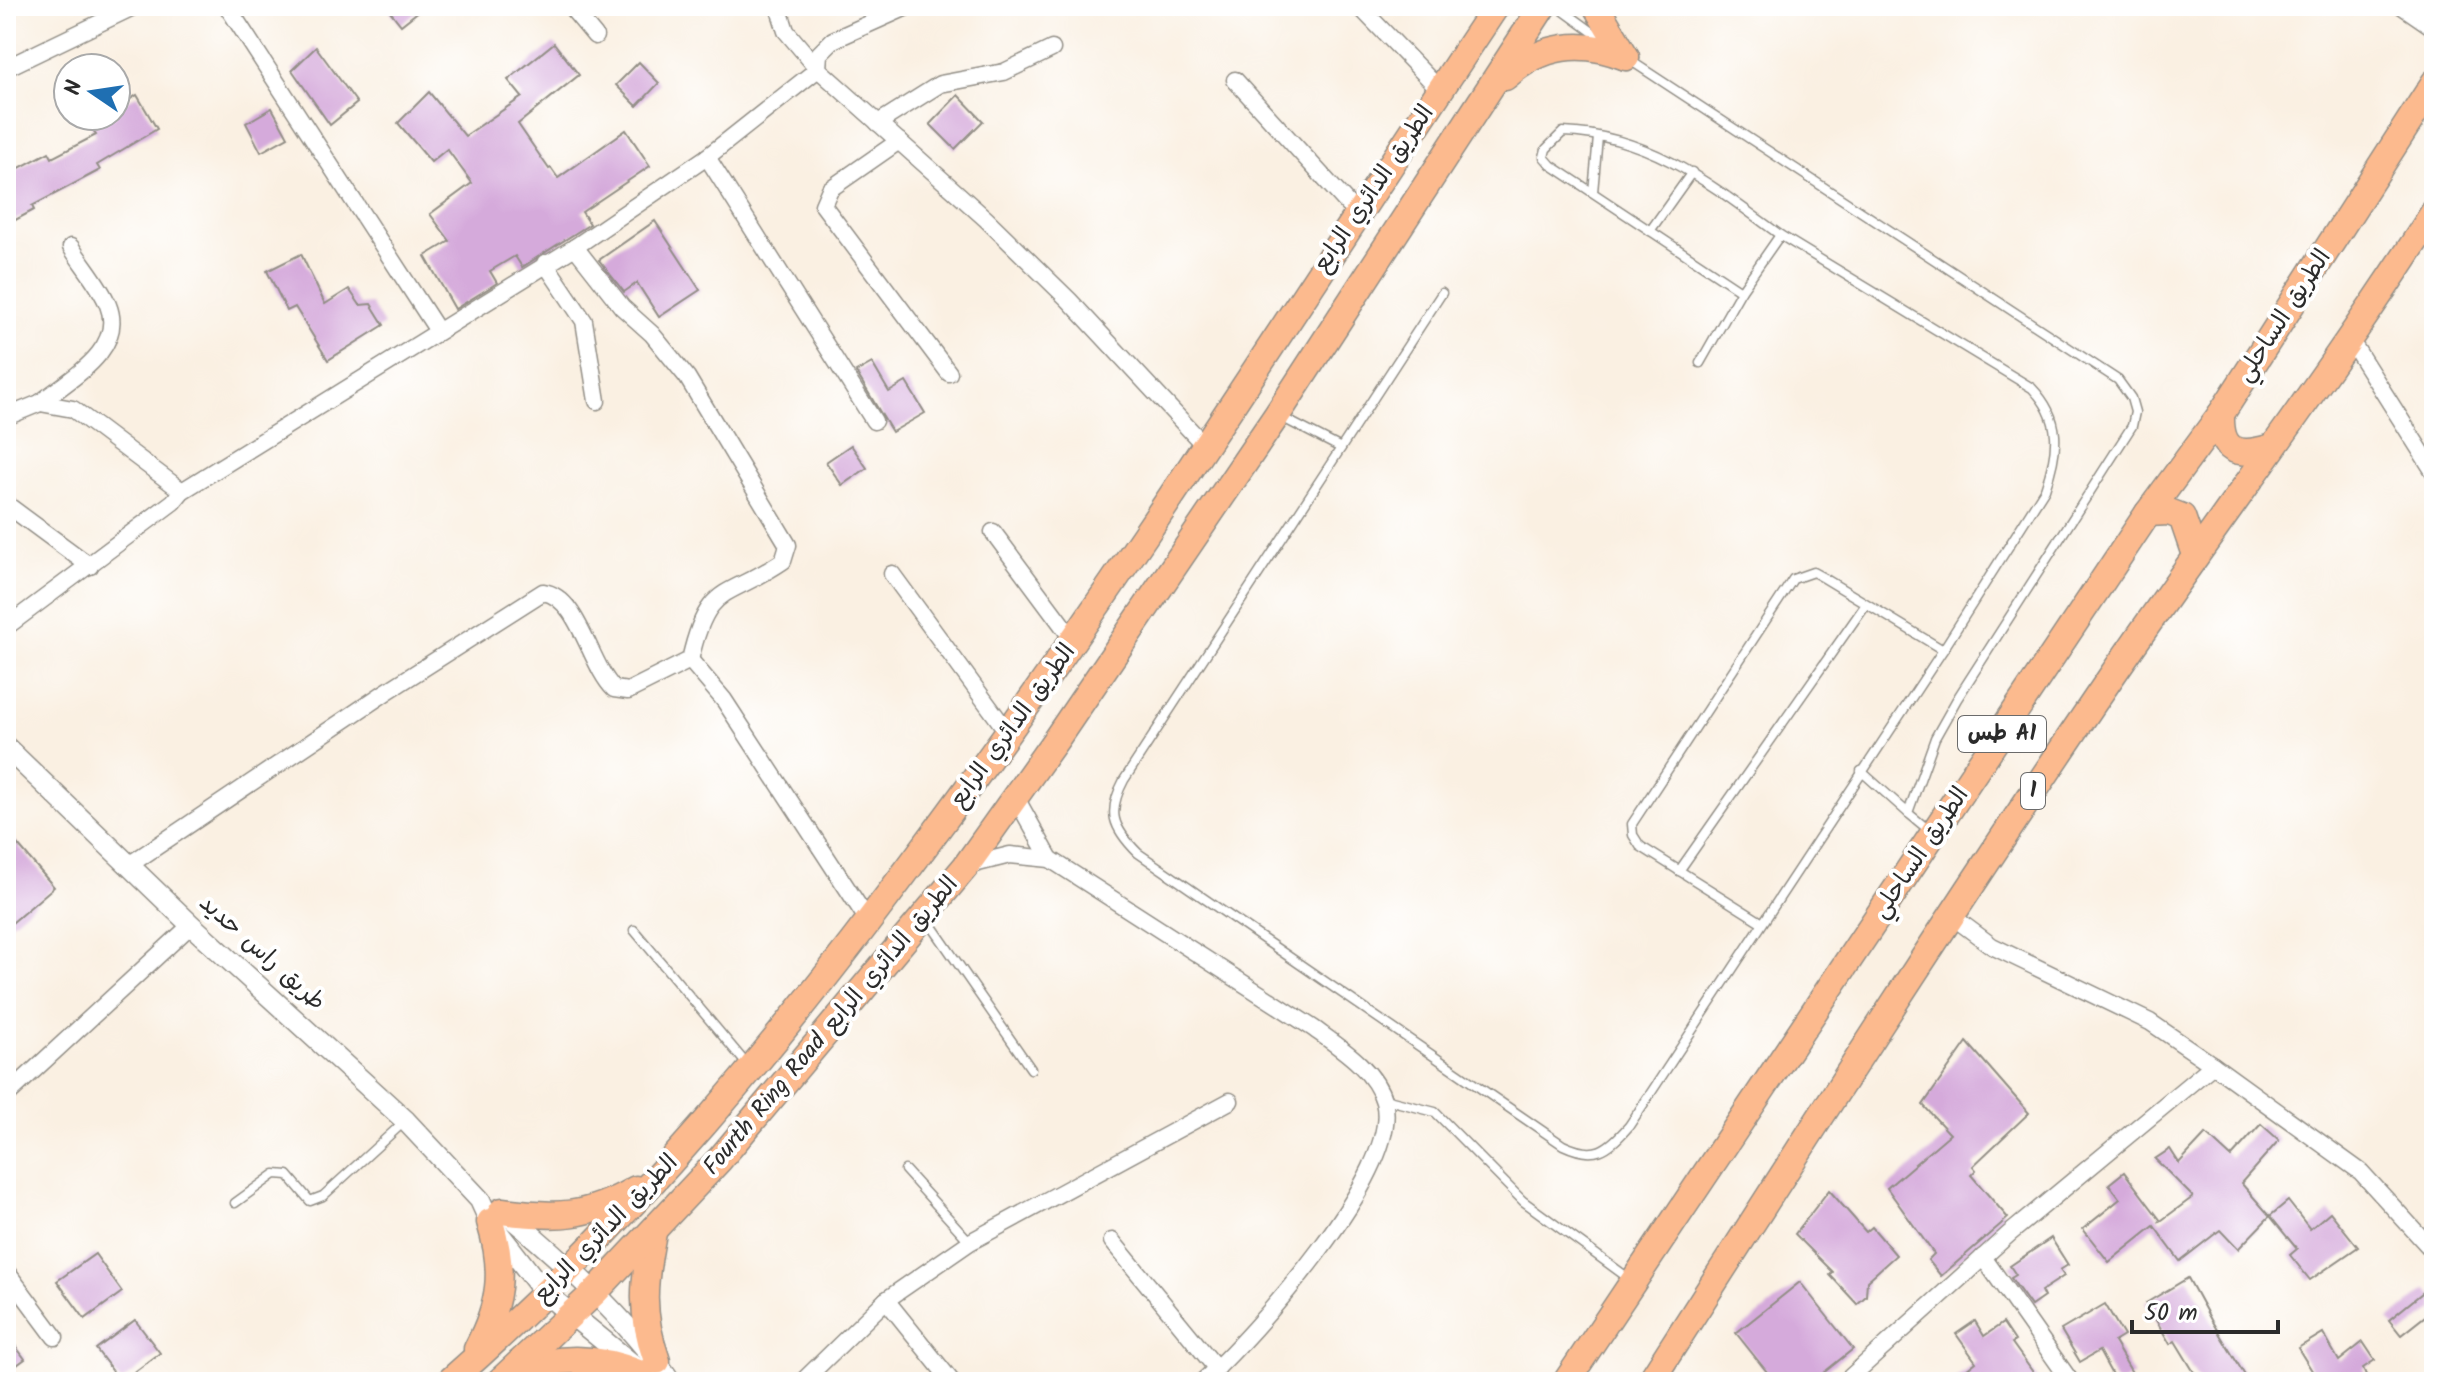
<svg xmlns="http://www.w3.org/2000/svg" width="2440" height="1388" font-family="Kalam,'Playpen Sans Arabic',sans-serif">
<rect width="100%" height="100%" fill="#fff"/>
<filter id="ink" filterUnits="userSpaceOnUse"><feTurbulence type="fractalNoise" baseFrequency=".0125" numOctaves="2"/><feDisplacementMap in="SourceGraphic" scale="16" xChannelSelector="R" yChannelSelector="G"/><feConvolveMatrix kernelMatrix="1 2 1 2 8 2 1 2 1" color-interpolation-filters="sRGB"/></filter>
<filter id="wash" filterUnits="userSpaceOnUse"><feTurbulence type="fractalNoise" baseFrequency=".006" numOctaves="4" result="noise"/><feDisplacementMap in="SourceGraphic" scale="32" xChannelSelector="R" yChannelSelector="G"/><feGaussianBlur stdDeviation="1.8" result="paint"/><feColorMatrix in="noise" values="0 0 0 0 0 0 0 0 0 0 0 0 0 0 0 0 0 1.4 0 .05"/><feComposite in="paint" operator="in"/></filter>
<g filter="url(#wash)">
<rect width="100%" height="100%" fill="#faf0e2"/>
<g id="blocks">
<g fill="#d5aadb">
<polygon points="386,6 425,6 401,25"/>
<polygon points="554,43 579,75 518,124 549,169 551,168 558,178 626,130 650,166 582,212 590,224 522,267 515,256 490,271 497,283 455,309 425,256 450,241 430,214 472,183 447,149 431,162 398,123 429,92 465,136 522,97 508,80"/>
<polygon points="316,47 357,103 330,125 292,70"/>
<polygon points="639,62 659,83 637,106 616,85"/>
<polygon points="137,95 157,129 97,165 100,170 32,206 34,210 6,225 6,175 49,152 52,158 96,135 90,124 104,116 116,116 116,108"/>
<polygon points="958,95 983,121 955,149 930,124"/>
<polygon points="272,108 288,137 261,152 246,123"/>
<polygon points="655,221 700,290 659,317 637,283 624,292 599,260"/>
<polygon points="301,254 325,304 349,289 360,305 371,304 384,325 328,360 295,307 287,311 267,271"/>
<polygon points="872,363 889,392 906,382 925,413 892,432 856,372"/>
<polygon points="851,445 867,468 842,485 826,462"/>
<polygon points="6,831 54,887 6,928"/>
<polygon points="1967,1042 2029,1113 1973,1166 1976,1170 1971,1175 2008,1218 1941,1276 1928,1260 1934,1254 1887,1188 1950,1134 1923,1105"/>
<polygon points="2261,1124 2279,1140 2241,1183 2270,1216 2238,1249 2220,1230 2180,1261 2154,1226 2109,1262 2083,1229 2120,1199 2109,1184 2124,1172 2161,1221 2158,1223 2193,1197 2155,1159 2170,1149 2179,1163 2206,1134 2231,1157"/>
<polygon points="1829,1190 1866,1232 1872,1227 1896,1255 1867,1281 1866,1296 1857,1304 1830,1275 1833,1272 1795,1234"/>
<polygon points="2288,1201 2310,1229 2330,1212 2358,1247 2310,1280 2290,1255 2297,1249 2270,1216"/>
<polygon points="2051,1238 2068,1265 2060,1270 2064,1276 2041,1291 2044,1297 2031,1306 2011,1278 2016,1275 2010,1266"/>
<polygon points="95,1254 122,1292 85,1319 57,1281"/>
<polygon points="2188,1278 2211,1320 2249,1382 2200,1382 2175,1341 2170,1344 2146,1303"/>
<polygon points="1800,1282 1853,1349 1812,1382 1775,1382 1736,1333"/>
<polygon points="2427,1289 2434,1298 2434,1309 2401,1335 2389,1320"/>
<polygon points="2105,1304 2124,1336 2114,1342 2134,1376 2122,1382 2116,1382 2099,1351 2080,1362 2061,1330"/>
<polygon points="135,1320 160,1353 121,1382 96,1349"/>
<polygon points="1975,1321 1984,1336 2003,1323 2015,1341 2012,1343 2040,1382 1951,1382 1976,1362 1956,1334"/>
<polygon points="6,1333 25,1359 6,1373"/>
<polygon points="2323,1333 2339,1361 2363,1342 2375,1360 2363,1368 2369,1382 2319,1382 2298,1348"/>
</g>
</g>
</g>
<g filter="url(#ink)">
<use href="#blocks" fill-opacity="0" stroke="#928e86" stroke-width="2"/>
<g fill="none" stroke-linecap="round" stroke-linejoin="round">
<g stroke="#928e86" stroke-width="11">
<g id="service">
<polyline points="1557,6 1605,41"/>
<polyline points="1628,59 2118,380 2131,398 2135,412 2132,426 1957,699 1935,738 1908,813 1930,831"/>
<polyline points="1593,192 1598,137"/>
<polyline points="1650,231 1692,172"/>
<path d="M1741,291L1551,165L1544,157L1546,149L1563,132C1651,135 1713,186 1780,235"/>
<polyline points="1281,417 1341,448 1442,293"/>
<path d="M1341,448L1124,780C1107,812 1112,827 1138,853L1563,1145C1595,1160 1607,1151 1629,1126L1943,650L2045,489C2059,449 2062,419 2032,388L1780,235L1741,291L1700,363"/>
<polyline points="1861,771 1908,813"/>
<polyline points="1679,871 1866,604"/>
<polyline points="927,919 1031,1069"/>
<polyline points="1761,922 1640,846 1633,835 1632,824 1793,579 1813,572 1824,578 1943,650"/>
<polyline points="634,930 749,1067"/>
<polyline points="1384,1099 1435,1112 1523,1201 1631,1280"/>
<polyline points="905,1170 970,1242"/>
<polyline points="235,1203 275,1174 288,1175 310,1201 323,1196 405,1121"/>
</g>
</g>
<g stroke="#928e86" stroke-width="19">
<g id="minor">
<polyline points="227,6 438,331"/>
<polyline points="570,6 595,36"/>
<polyline points="778,6 786,31 818,69 986,219 1069,300 1204,445"/>
<polyline points="1359,6 1440,90"/>
<polyline points="2402,6 2434,28"/>
<polyline points="6,68 135,6"/>
<polyline points="1235,80 1357,214"/>
<polyline points="878,123 940,84 1004,72 1052,49"/>
<polyline points="899,141 830,189 823,205 949,373"/>
<polyline points="707,157 874,421"/>
<path d="M575,247L622,307L652,334L687,377L788,545L783,561C726,600 708,581 690,660"/>
<polyline points="545,263 584,321 597,401"/>
<polyline points="2351,341 2434,472"/>
<path d="M40,403C69,379 126,350 108,305C100,285 83,266 71,247"/>
<polyline points="6,417 40,403 73,409 182,491"/>
<polyline points="6,504 90,566"/>
<polyline points="993,532 1074,641"/>
<polyline points="892,574 1009,734"/>
<polyline points="6,627 173,502 182,491 575,247 707,157 818,69 819,54 833,40 909,6"/>
<polyline points="690,660 724,700 869,922"/>
<polyline points="1016,798 1050,859"/>
<path d="M129,865L386,692L543,592C579,597 589,664 614,689L628,691L690,660"/>
<path d="M966,866L1010,855L1050,859L1313,1028C1339,1047 1375,1069 1384,1102C1403,1170 1252,1337 1202,1382"/>
<polyline points="1949,914 1992,946 2150,1022 2213,1065 2361,1172 2434,1252"/>
<polyline points="6,1096 191,925"/>
<polyline points="1112,1241 1217,1369"/>
<polyline points="1983,1257 2071,1382"/>
<polyline points="6,1271 55,1337"/>
<polyline points="886,1300 952,1382"/>
<polyline points="802,1382 886,1300 970,1242 1230,1101"/>
<polyline points="1845,1382 2009,1234 2213,1065"/>
</g>
</g>
<g stroke="#928e86" stroke-width="23">
<g id="tertiary">
<polyline points="6,747 191,925 406,1121 480,1200 490,1222 545,1293 654,1382"/>
<path d="M502,1210C563,1261 626,1317 671,1382"/>
</g>
</g>
<g stroke="#928e86" stroke-width="29">
<g id="primary">
<polyline points="1596,6 1626,57"/>
<path d="M1505,77C1542,44 1581,39 1626,57"/>
<path d="M502,1211C557,1218 587,1218 636,1189"/>
<path d="M653,1233C643,1283 640,1313 657,1361"/>
<path d="M477,1349C501,1303 505,1271 490,1222"/>
<path d="M514,1372C558,1355 599,1356 641,1374"/>
<path d="M449,1382C632,1222 784,1037 928,842C1129,572 1309,286 1496,6"/>
<polyline points="499,1382 594,1293 720,1159 966,866 1057,738 1277,415 1543,6"/>
</g>
</g>
<g stroke="#928e86" stroke-width="29">
<g id="trunk">
<path d="M2221,414C2220,452 2237,457 2269,448"/>
<polyline points="2148,513 2169,512 2182,517 2195,555"/>
<polyline points="1566,1382 2148,513 2221,414 2434,83"/>
<path d="M1650,1382C1802,1145 1953,909 2111,677C2218,521 2332,371 2434,212"/>
</g>
</g>
<use href="#service" stroke="#fff" stroke-width="8"/>
<use href="#minor" stroke="#fff" stroke-width="16"/>
<use href="#tertiary" stroke="#fff" stroke-width="20"/>
<use href="#primary" stroke="#fcba8e" stroke-width="26"/>
<use href="#trunk" stroke="#fcba8e" stroke-width="26"/>
</g>
</g>
<g text-anchor="middle" dominant-baseline="central" stroke-width="8" stroke-linejoin="round" paint-order="stroke">
<g fill="#fff" stroke="#6b6b6b" stroke-width="2">
<rect x="1958" y="716" width="88" height="36" rx="6"/>
<rect x="2021" y="773" width="24" height="36" rx="6"/>
</g>
<g font-size="22" font-weight="bold" fill="#2b2b2b">
<text x="2002" y="734">طس A1</text>
<text x="2033" y="791">1</text>
</g>
<g font-size="24" fill="#2b2b2b" stroke="#fff">
<text transform="translate(1374 189) rotate(-56)">الطريق الدائري الرابع</text>
<text transform="translate(2284 316) rotate(-57)">الطريق الساحلي</text>
<text transform="translate(1013 726) rotate(-54)">الطريق الدائري الرابع</text>
<text transform="translate(1921 853) rotate(-56)">الطريق الساحلي</text>
<text transform="translate(262 953) rotate(42)">طريق راس حديد</text>
<text transform="translate(831 1026) rotate(-50)">Fourth Ring Road الطريق الدائري الرابع</text>
<text transform="translate(606 1229) rotate(-46)">الطريق الدائري الرابع</text>
</g>
</g>
<rect width="2440" height="1388" fill="none" stroke="#fff" stroke-width="32"/>
<g transform="translate(92 92) rotate(283)"><circle r="38" fill="#ffffff" stroke="#aaaaaa" stroke-width="2"/>
<path d="M0-6L14 30L0 20L-14 30Z" fill="#1f6fb2"/>
<text y="-12" font-size="22" font-weight="bold" text-anchor="middle" fill="#2b2b2b">N</text>
</g>
<path d="M2132 1320v12h146v-12" fill="none" stroke="#2b2b2b" stroke-width="4"/>
<text x="2144" y="1320" font-size="24" fill="#2b2b2b" stroke="#ffffff" stroke-width="6" paint-order="stroke">50 m</text>
</svg>
